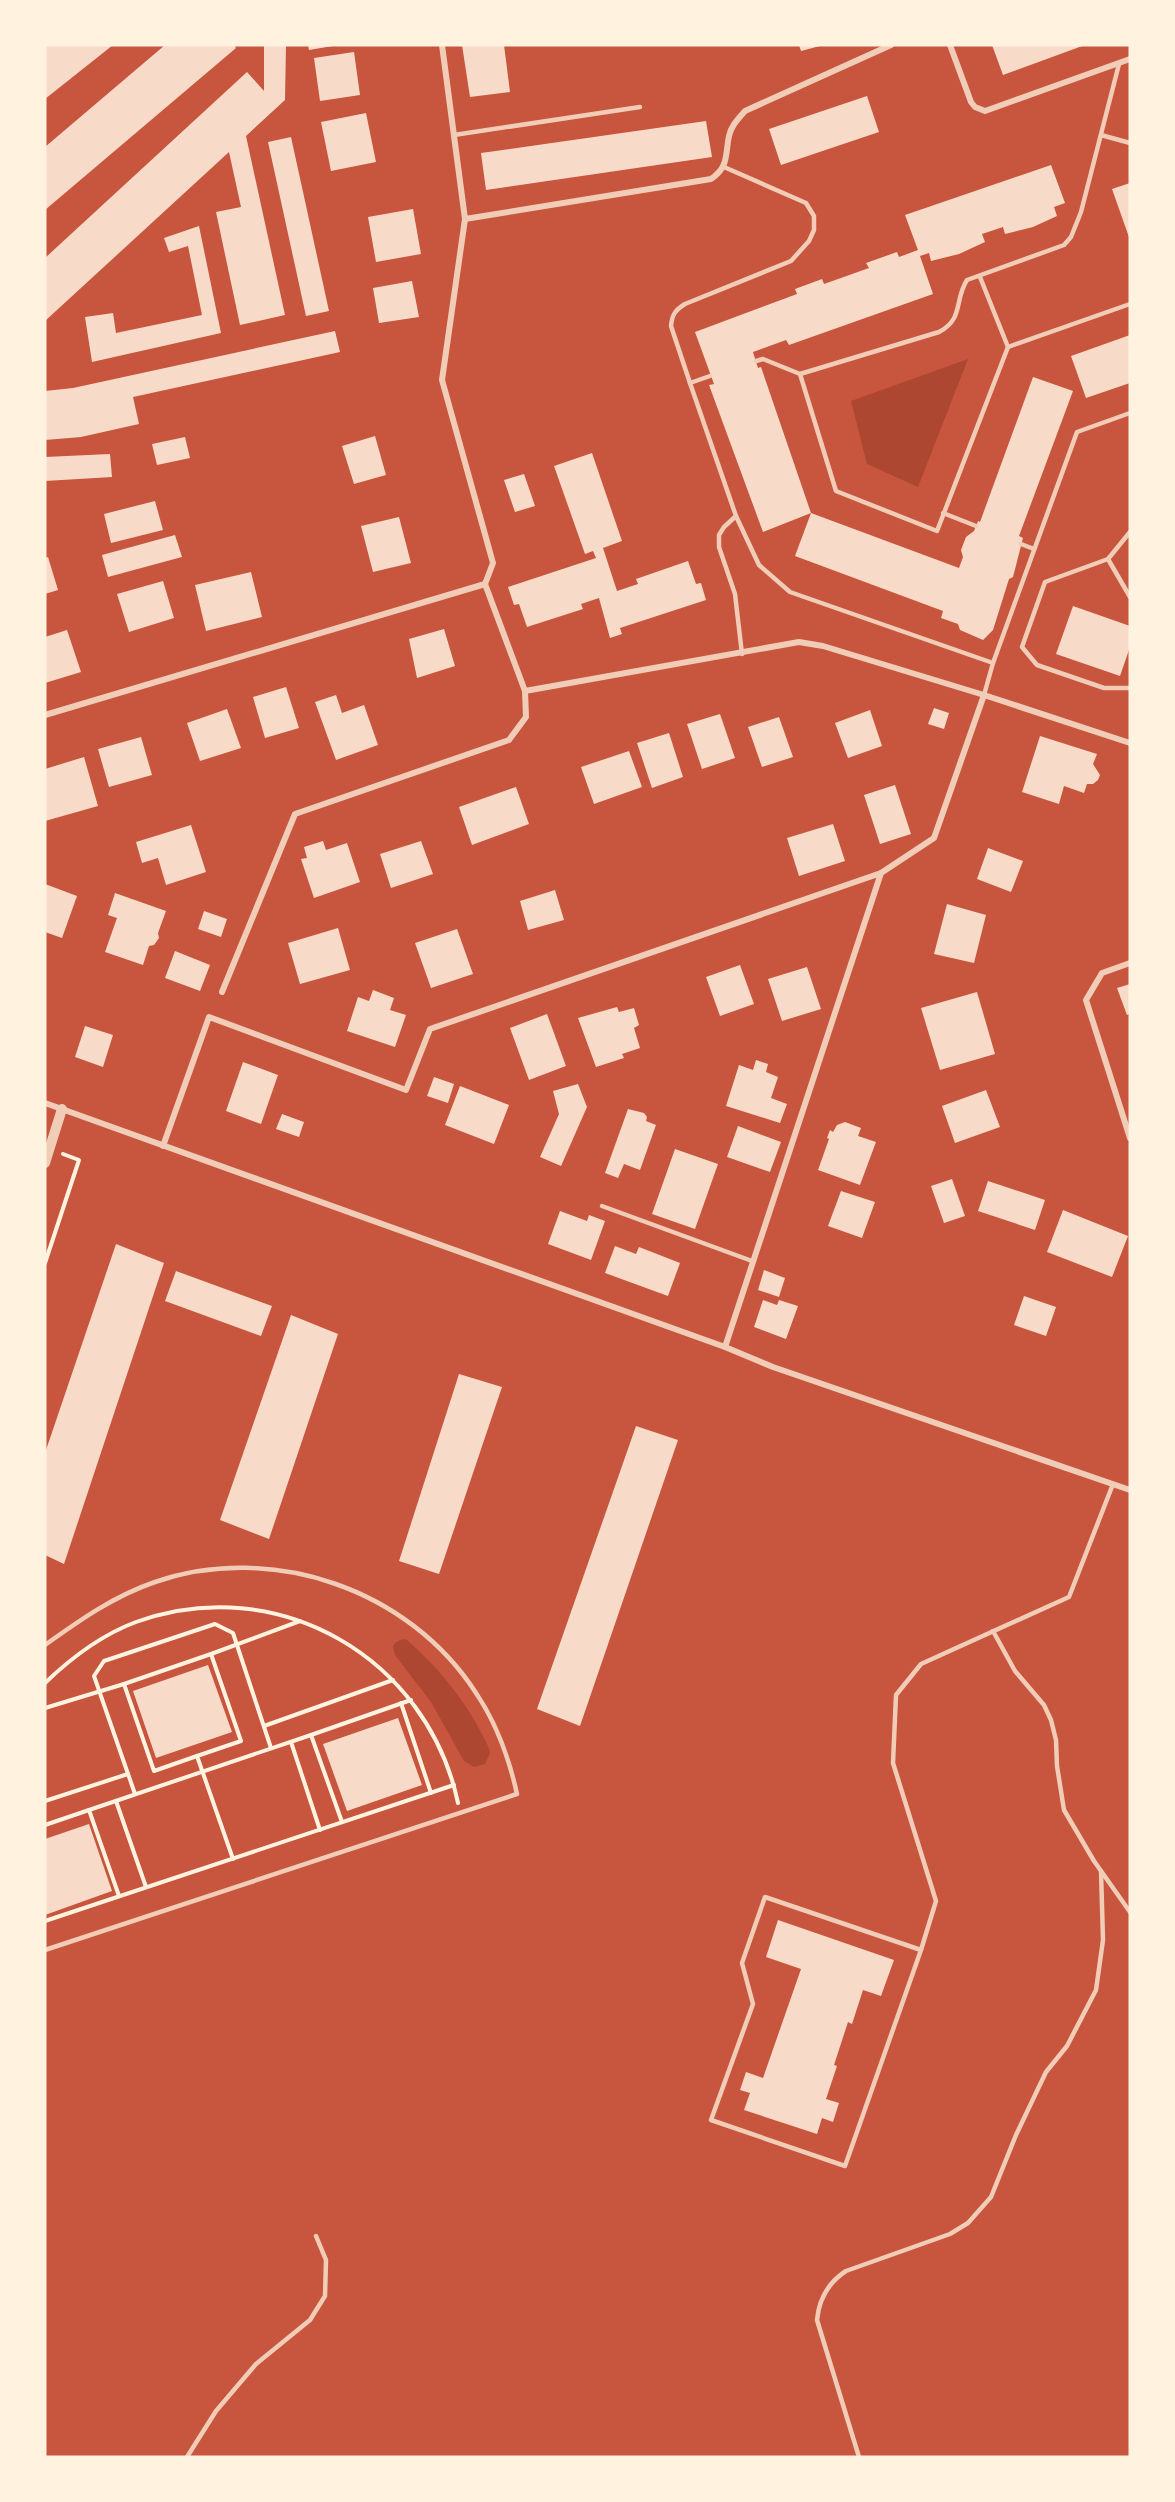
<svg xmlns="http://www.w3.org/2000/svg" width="1175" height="2502" font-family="Commissioner,sans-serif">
<rect width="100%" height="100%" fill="#c8553d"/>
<g fill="#ae4732">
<polygon points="968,359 918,487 867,464 851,401"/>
<path d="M403,1639L407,1640C442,1671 468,1704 488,1746L490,1753L485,1764L474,1767L464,1761L431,1702L395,1655L393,1646L396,1642Z"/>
</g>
<g fill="#f7dbc8">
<polygon points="45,45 113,45 45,99"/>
<polygon points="165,45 234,45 236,48 45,210 45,147"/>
<polygon points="264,45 286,45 285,100 246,136 285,315 240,325 216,212 241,207 229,152 45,321 45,258 247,72 264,91"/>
<polygon points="308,45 333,45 333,46 309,50"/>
<polygon points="462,45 504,45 510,92 470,97"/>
<polygon points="799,45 820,45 820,46 801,51"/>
<polygon points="992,45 1085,45 1003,75"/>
<polygon points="354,52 360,95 320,101 314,58"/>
<polygon points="867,96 879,132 781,165 769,129"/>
<polygon points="366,113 376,162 331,171 321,122"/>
<polygon points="706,121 712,157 486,190 481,153"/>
<polygon points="291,137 329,311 306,316 268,142"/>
<polygon points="1051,165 1065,203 1054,207 1057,216 1033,227 1005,234 1003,227 982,234 985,242 959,254 931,261 929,253 920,256 933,294 789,345 786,340 753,352 758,368 761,367 811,513 763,532 709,385 714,384 695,332 797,294 795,289 822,279 824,284 869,268 866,263 897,252 899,257 918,250 905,215"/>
<polygon points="1130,183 1130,240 1112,189"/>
<polygon points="413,209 421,254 376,262 368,217"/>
<polygon points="199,226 221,333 92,362 85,317 113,313 116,333 202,315 188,246 169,252 164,238"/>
<polygon points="412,281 419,317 379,323 373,288"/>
<polygon points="335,331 340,352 133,397 139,424 81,437 45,440 45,391 73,388"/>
<polygon points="1130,335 1130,383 1086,398 1071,356"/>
<polygon points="1033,377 1073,391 1019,536 1023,538 1013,577 1009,579 993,630 983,640 960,630 958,624 941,618 943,611 795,556 811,513 959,568 963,557 961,550 966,537 974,531 978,521 980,522"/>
<polygon points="375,436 386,475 354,484 342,446"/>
<polygon points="185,437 190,458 157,465 152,444"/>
<polygon points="592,453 622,541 603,548 617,591 638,584 636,579 688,561 696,584 701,583 706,600 620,628 622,634 610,638 599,598 581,604 583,609 527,627 519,604 514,605 508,587 596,558 593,551 585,554 554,466"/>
<polygon points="110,454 112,477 45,481 45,457"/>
<polygon points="524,474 535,506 515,512 504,480"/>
<polygon points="155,501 163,530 111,543 104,514"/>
<polygon points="399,517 411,563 373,572 361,526"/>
<polygon points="175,535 182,557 108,577 102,555"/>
<polygon points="48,557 58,590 45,594 45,558"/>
<polygon points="251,572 262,617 206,631 195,585"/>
<polygon points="163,581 174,618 129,632 117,594"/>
<polygon points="1073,606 1130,626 1130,647 1120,676 1056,654"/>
<polygon points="444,629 455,666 417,678 409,639"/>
<polygon points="67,630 81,672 45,683 45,637"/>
<polygon points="286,687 299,728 265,738 253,697"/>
<polygon points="336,695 342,713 364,705 378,745 336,760 315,702"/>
<polygon points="934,708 949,713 944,729 928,724"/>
<polygon points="227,709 241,748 200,761 187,723"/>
<polygon points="870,710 882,746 848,758 835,723"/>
<polygon points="720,714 735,758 702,769 687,724"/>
<polygon points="779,717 793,757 762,767 748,727"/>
<polygon points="669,733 683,777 652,788 637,743"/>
<polygon points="1040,736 1097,754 1093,764 1100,775 1098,780 1093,784 1087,784 1084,793 1064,786 1059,804 1022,792"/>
<polygon points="141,737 152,775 109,787 98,749"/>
<polygon points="629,751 642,787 594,804 581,767"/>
<polygon points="84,757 98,806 45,821 45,769"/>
<polygon points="895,785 911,834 880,844 864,795"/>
<polygon points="516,787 529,824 472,845 459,807"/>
<polygon points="833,824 845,861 799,876 787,838"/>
<polygon points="191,825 206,872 166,885 158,858 142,863 136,842"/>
<polygon points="323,841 326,850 347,843 360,882 314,898 301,859 307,858 304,847"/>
<polygon points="421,841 433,874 391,888 380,854"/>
<polygon points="988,848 1023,861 1011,892 977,879"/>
<polygon points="45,884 77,896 62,938 45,932"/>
<polygon points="555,890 564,920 528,930 520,901"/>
<polygon points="115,893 166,911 158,933 159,938 154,945 149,946 143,965 105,952 117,918 108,915"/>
<polygon points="947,904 986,915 974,963 934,954"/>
<polygon points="204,911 227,919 221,937 198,929"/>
<polygon points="338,928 350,970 300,984 288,943"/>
<polygon points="457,929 473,974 431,988 415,943"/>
<polygon points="175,951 210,965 200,991 165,978"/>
<polygon points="740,965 754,1004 720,1016 706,977"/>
<polygon points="807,967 821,1009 782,1021 768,979"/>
<polygon points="1130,984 1130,1014 1127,1015 1117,988"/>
<polygon points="373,990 394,998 390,1010 406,1015 395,1047 347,1031 358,997 369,1001"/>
<polygon points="977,992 995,1054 940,1070 921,1008"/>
<polygon points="617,1007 619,1012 634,1008 639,1025 634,1028 640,1048 622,1054 624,1058 596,1067 578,1018"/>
<polygon points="547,1014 566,1066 529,1080 510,1028"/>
<polygon points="85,1026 113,1035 103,1067 75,1057"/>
<polygon points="756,1060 768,1064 766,1072 778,1077 771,1098 787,1104 780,1123 726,1106 739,1065 753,1070"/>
<polygon points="243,1062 278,1075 261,1124 226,1111"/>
<polygon points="434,1077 454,1084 448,1103 427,1096"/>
<polygon points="578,1084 587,1107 561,1166 540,1157 559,1114 553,1091"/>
<polygon points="460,1086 509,1105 494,1144 445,1125"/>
<polygon points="986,1090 1000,1127 955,1143 942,1106"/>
<polygon points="628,1109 644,1113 647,1117 646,1121 656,1125 640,1170 624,1164 618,1178 605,1173"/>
<polygon points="282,1114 304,1122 299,1137 276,1129"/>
<polygon points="845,1122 861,1128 858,1136 876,1142 860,1185 818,1170 829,1139 827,1138 830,1130 833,1132 837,1125"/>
<polygon points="738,1126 781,1142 770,1172 727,1157"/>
<polygon points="675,1149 718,1164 695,1229 652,1214"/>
<polygon points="952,1179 965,1216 944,1223 931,1186"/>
<polygon points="988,1181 1045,1200 1035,1230 978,1211"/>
<polygon points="841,1191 875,1202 862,1238 828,1226"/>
<polygon points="1063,1210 1128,1236 1112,1277 1047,1252"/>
<polygon points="560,1211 587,1221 589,1215 605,1221 591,1260 548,1244"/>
<polygon points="116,1244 164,1263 64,1564 45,1555 45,1453"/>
<polygon points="615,1246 636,1254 639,1247 680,1263 668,1296 605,1273"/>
<polygon points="764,1270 785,1278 779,1297 758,1290"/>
<polygon points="176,1271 272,1306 261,1336 165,1301"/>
<polygon points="1024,1296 1056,1307 1046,1336 1014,1325"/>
<polygon points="763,1300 777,1305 779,1300 798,1306 786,1339 754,1327"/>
<polygon points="291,1315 338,1334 269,1539 220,1520"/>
<polygon points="459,1374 502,1387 439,1574 399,1561"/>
<polygon points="636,1426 678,1440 580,1726 537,1709"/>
<polygon points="208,1665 232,1732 156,1758 133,1691"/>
<polygon points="398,1718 422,1785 347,1811 323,1744"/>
<polygon points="89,1824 112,1891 45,1915 45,1839"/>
<polygon points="778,1920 894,1960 881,1996 863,1990 852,2024 848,2022 834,2065 837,2066 826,2099 839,2103 833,2122 822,2118 817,2134 744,2110 750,2093 740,2090 746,2072 763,2078 801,1969 766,1957"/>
</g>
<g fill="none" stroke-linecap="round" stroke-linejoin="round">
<g stroke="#fff3e0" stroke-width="4">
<polyline points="45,1263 79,1160 63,1154"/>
<polyline points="211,1654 300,1621"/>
<path d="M45,1683C72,1657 101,1635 136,1622C277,1571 427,1657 458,1803"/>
<polyline points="401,1703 431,1793"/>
<polyline points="45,1708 124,1684"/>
<polyline points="264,1726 393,1680"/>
<polyline points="311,1735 411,1700"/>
<polyline points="291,1742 320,1830"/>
<polyline points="197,1756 241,1741 211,1654 124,1684 154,1771 197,1756 233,1859"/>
<polyline points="135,1794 94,1676 104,1661 215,1624 233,1633 271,1748"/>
<polyline points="45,1801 128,1774"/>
<polyline points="116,1801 146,1887"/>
<polyline points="45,1825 89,1810"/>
<polyline points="119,1896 89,1810 311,1735 342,1822"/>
<polyline points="45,1921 454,1785"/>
</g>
<g stroke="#f1ccb7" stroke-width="4.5">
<polyline points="454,135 640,107"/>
<polyline points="1101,135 1130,143"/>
<path d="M980,277L1008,347L937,531L836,491L800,374L939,332C964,319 954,300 967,280L1064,245L1071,237L1081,212L1119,64"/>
<polyline points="1008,347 1130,304"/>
<polyline points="756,361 763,359 800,374"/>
<polyline points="710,376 690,383 736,516 759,565 790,592 993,663 984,695"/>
<path d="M690,383L671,326C672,315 675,310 685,304L791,261L809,241L814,230V216L806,203L724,167"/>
<polyline points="943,513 976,526"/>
<polyline points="736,516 724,527 719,535 719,547 735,594 742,654"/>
<polyline points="1130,532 1108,559 1045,582 1022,647 1037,665 1104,688 1130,688"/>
<polyline points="1021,544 1034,549"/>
<polyline points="1108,559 1130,597"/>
<polyline points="993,663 1077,432 1130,413"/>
<polyline points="602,1206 752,1261"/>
<polyline points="993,1631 1015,1671 1044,1705 1051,1720 1056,1740 1057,1766 1064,1810 1094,1861 1130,1912"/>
<path d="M45,1645C80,1620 114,1596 155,1582C272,1542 409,1589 476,1693C497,1724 509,1758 517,1794L45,1950"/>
<polyline points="921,1950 845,2166 711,2120 753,2004 742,1963 765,1897 921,1950 936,1901 893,1763 896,1695 921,1664 1069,1597 1113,1484"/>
<polyline points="187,2457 216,2411 256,2364 310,2320 325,2296 326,2260 316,2236"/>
<path d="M859,2457L817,2320C819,2299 829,2282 846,2271L950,2234L968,2223L991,2197L1016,2135L1046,2072L1067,2046L1096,1990L1103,1940L1101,1871"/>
</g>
<g stroke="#f1ccb7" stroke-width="6">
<polyline points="950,45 971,102 975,107 985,111 1130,59"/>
<path d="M465,219L711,179C729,167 725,155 729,136C731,126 738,119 745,111L891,45"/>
<polyline points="525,691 799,642 823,646 984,695 1130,743"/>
<polyline points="45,715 485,584"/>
<polyline points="1130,963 1102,973 1086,1000 1130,1138"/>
<polyline points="222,992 295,814 509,740 526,717 525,691 485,584 493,563 442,380 465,219 442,45"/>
<polyline points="45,1103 725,1347 773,1367 1130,1490"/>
<polyline points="163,1146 209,1017 406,1090 430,1029 881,873"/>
<polyline points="725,1347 881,873 934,838 984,695"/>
</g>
<polyline stroke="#f1ccb7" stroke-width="10" points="45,1163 62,1109"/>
</g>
<rect width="1175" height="2502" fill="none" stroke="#fff3e0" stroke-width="93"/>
</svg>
